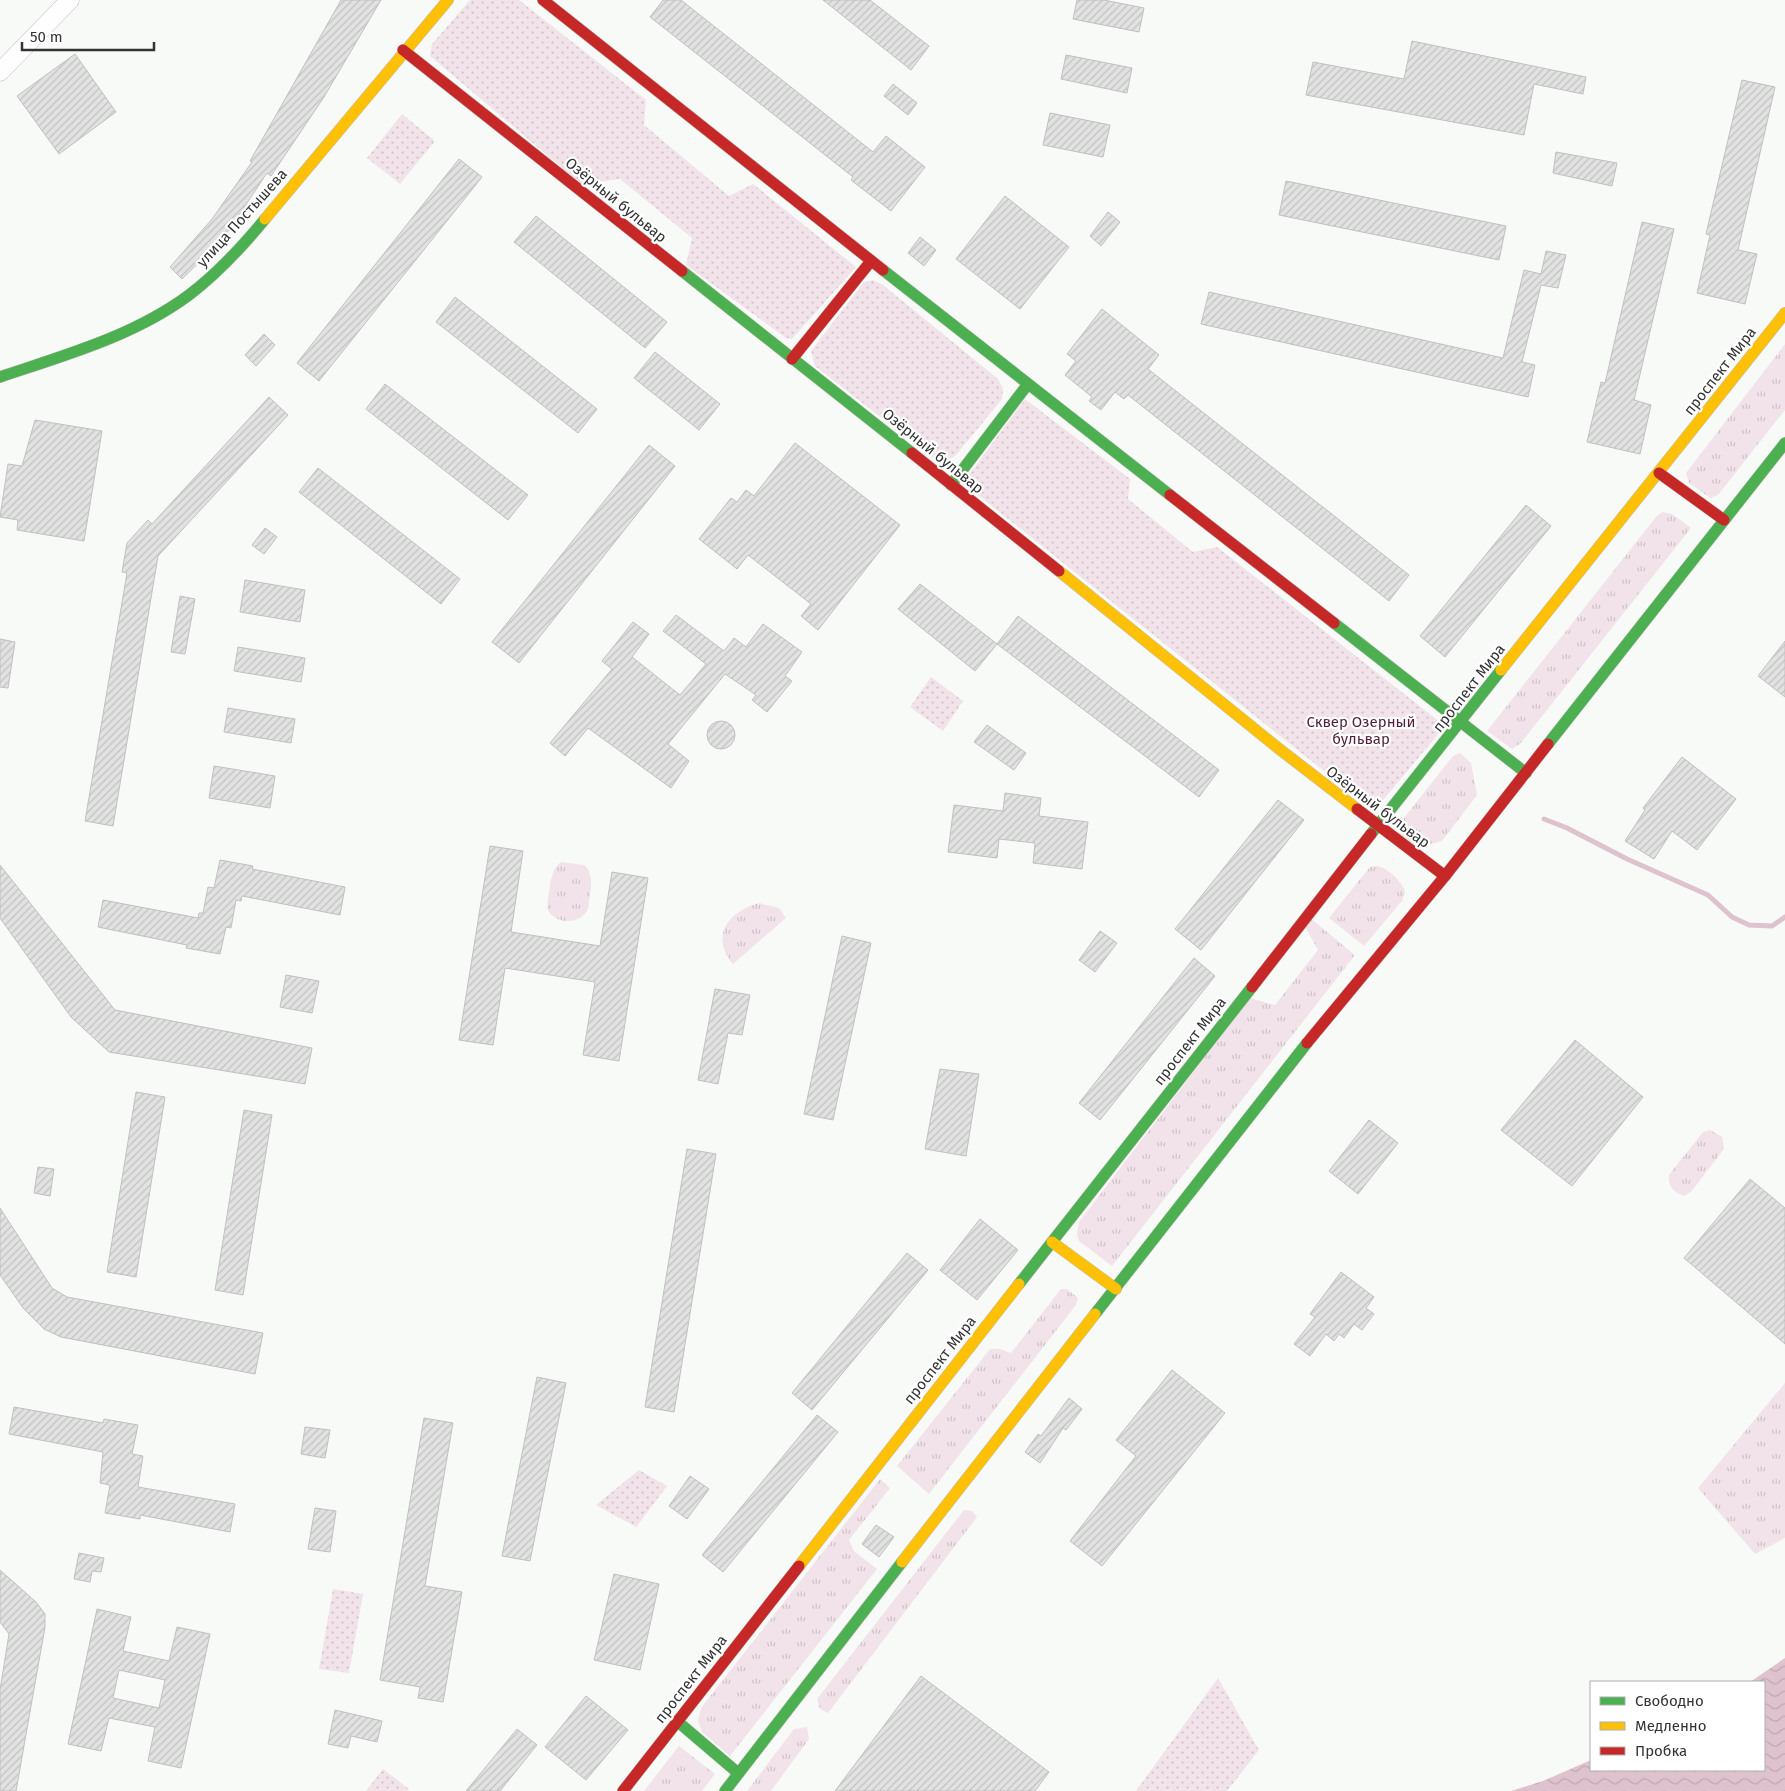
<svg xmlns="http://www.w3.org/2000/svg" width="1785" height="1791" font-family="'Fira Sans',sans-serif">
<defs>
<pattern id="grass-tufts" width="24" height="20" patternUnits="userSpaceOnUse" patternTransform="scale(1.25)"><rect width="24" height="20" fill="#f1e3e9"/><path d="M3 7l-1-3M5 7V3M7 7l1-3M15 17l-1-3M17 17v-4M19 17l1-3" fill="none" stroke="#cfc3c8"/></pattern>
<pattern id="park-dots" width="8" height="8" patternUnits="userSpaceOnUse" patternTransform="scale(1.25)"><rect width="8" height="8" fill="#f1e3e9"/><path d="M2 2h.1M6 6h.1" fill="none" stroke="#cfc3c8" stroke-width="1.8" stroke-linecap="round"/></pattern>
<pattern id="water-waves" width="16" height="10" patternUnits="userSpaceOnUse" patternTransform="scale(1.25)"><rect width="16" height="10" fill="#dec3cf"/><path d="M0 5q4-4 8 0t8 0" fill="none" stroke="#bfa8b2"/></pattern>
<pattern id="building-hatch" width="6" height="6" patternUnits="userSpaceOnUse" patternTransform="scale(1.25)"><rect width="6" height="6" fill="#e1e2e1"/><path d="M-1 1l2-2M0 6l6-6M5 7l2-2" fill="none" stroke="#c2c2c2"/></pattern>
</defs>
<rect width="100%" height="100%" fill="#f8faf8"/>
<g fill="url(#grass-tufts)">
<polygon points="1785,344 1785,410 1718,495 1710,498 1689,483 1686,473"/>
<polygon points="1662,512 1672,514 1691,528 1520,744 1512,749 1487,731 1656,517"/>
<polygon points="1460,753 1471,763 1477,795 1442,841 1418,847 1398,833 1400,823 1453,756"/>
<path d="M561,862L585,865C592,875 592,883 590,894C589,899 589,905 588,909C581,924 558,925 549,912C546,906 548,899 549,893C551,881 551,870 561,862Z"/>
<path d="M1377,866C1388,868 1401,881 1405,891L1402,901L1364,946L1329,918L1370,867Z"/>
<path d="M759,903L779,908L786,918L733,964C709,936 729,911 759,903Z"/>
<polygon points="1310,918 1355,955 1112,1266 1079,1241 1077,1234 1079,1222 1250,998 1275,1005 1318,950 1304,925"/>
<path d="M1710,1130L1722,1137L1724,1149L1691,1192L1684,1196C1673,1192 1668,1187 1669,1175L1703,1132Z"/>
<polygon points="1061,1289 1067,1289 1078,1298 1076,1305 929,1494 897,1466 990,1349 1000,1349 1011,1353"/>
<polygon points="1785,1383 1785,1538 1755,1554 1698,1488"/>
<polygon points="880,1479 890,1488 849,1540 854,1551 877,1569 730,1756 702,1732 698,1721 701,1708"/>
<polygon points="964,1510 972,1511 977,1517 828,1713 820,1709 817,1699"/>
<polygon points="807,1727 809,1739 771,1791 747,1791 794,1729"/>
<polygon points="679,1746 715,1774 702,1791 644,1791"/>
</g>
<g fill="url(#park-dots)">
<polygon points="470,0 519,0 646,100 644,125 729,196 753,184 856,267 792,339 786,338 686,265 692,238 620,179 581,184 430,56 432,44"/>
<polygon points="402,114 435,141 400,184 367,158"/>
<polygon points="873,280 883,285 998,379 1003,389 1002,399 956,455 946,462 937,461 815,366 811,351 864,282"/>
<polygon points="1025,399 1130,479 1128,499 1193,552 1217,547 1445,726 1374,811 963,483"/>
<polygon points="931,677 963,701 943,731 910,707"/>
<polygon points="639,1470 667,1486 636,1527 596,1505"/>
<polygon points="333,1589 363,1594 349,1673 319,1669"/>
<polygon points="1218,1678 1259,1750 1227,1791 1136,1791"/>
<polygon points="383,1769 409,1789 407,1791 366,1791"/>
</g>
<polygon fill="url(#water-waves)" points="1785,1658 1785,1791 1511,1791 1543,1781 1591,1760 1591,1770 1764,1770 1764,1682 1750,1682"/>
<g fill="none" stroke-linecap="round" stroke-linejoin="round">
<polyline stroke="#dec3cf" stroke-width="5" points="1544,819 1567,828 1627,859 1708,895 1732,917 1749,925 1772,926 1785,917"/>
</g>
<g fill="url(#building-hatch)" stroke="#bfc1bf" fill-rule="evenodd">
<polygon points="341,0 381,0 324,97 271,176 267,173 223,239 182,279 170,267 212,219 252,162 250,161"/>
<polygon points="663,0 681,0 873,152 886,136 925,167 891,211 851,180 853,177 650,17"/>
<polygon points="823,0 870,0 929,46 911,70"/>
<polygon points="1077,0 1104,0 1144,8 1139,32 1073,19"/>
<polygon points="1412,41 1586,77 1583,94 1534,84 1524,135 1306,95 1313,62 1404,79"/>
<polygon points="75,54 116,112 59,154 17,96"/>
<polygon points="1066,55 1132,68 1127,93 1061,79"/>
<polygon points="1742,80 1775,87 1738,250 1757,254 1745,304 1697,293 1710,235 1706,234"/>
<polygon points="893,84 917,103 908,115 884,96"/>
<polygon points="1050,113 1110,125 1103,157 1043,145"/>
<polygon points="1556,152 1617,163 1612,186 1553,173"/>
<polygon points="459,159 482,177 319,381 297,363"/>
<polygon points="1286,181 1506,226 1499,260 1279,215"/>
<polygon points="1005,196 1069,247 1020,309 956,259"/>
<polygon points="1108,212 1120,222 1101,246 1090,236"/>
<polygon points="536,216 667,322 645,348 514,242"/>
<polygon points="1642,222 1674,229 1634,400 1651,405 1640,454 1587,442 1601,382 1605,383"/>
<polygon points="920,237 936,250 924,266 908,253"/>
<polygon points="1546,251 1566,255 1558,288 1541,285 1522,362 1535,365 1528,397 1201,324 1209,292 1503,358 1524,270 1541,274"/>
<polygon points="455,297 597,409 578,433 436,322"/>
<polygon points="1102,309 1159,355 1148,369 1409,575 1389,601 1128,395 1124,399 1115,392 1101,410 1089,401 1092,397 1065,375 1076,361 1067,354"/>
<polygon points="264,334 275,345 256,366 245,355"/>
<polygon points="655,352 720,404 699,430 634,378"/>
<polygon points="385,384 528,495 508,520 366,409"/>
<polygon points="269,397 288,415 158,556 113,826 85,821 127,573 122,572 127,543 148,520 152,524"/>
<polygon points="35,420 102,431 84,541 17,530 18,520 0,517 8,464 22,466"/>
<polygon points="795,443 900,525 818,630 801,616 811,604 748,555 737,569 699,539 731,498 737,502 746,490 754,496"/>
<polygon points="649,445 675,466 519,663 492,642"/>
<polygon points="318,468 460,579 441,604 299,492"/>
<polygon points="1526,505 1551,526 1445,657 1420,636"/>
<polygon points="265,528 277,537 264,554 252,545"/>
<polygon points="245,580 305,590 300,622 240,612"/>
<polygon points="920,584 997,644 975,671 898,609"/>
<polygon points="180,596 195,599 185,654 171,652"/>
<polygon points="676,615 724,651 734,638 746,647 763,624 802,652 785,676 792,681 767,712 752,700 756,695 725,674 668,744 689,761 671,788 588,728 565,756 550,743 612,669 602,661 633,622 649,634 632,657 680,695 706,664 663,631"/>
<polygon points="1018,616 1219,770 1199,797 997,644"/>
<polygon points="0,639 15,642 8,688 0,687"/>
<polygon points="1785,641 1785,697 1758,676"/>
<polygon points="238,647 305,658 301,682 234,671"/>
<polygon points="228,708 295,719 291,743 224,732"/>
<circle cx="721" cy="735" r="14"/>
<polygon points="987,725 1026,753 1014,770 974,742"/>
<polygon points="1682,757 1736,799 1697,850 1672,831 1654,859 1625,841 1645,810 1643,808"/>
<polygon points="214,766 275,776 270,808 209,798"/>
<polygon points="1005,793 1041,798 1039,816 1088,822 1082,869 1033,863 1035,843 999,839 997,858 948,852 954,805 1003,811"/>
<polygon points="1278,800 1304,820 1201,950 1175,929"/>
<polygon points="490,846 523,851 511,932 600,946 612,872 648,878 619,1061 583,1055 595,982 505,968 493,1045 459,1040"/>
<polygon points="220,860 253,866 252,869 345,887 340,915 242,896 241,901 236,900 231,928 226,927 220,954 186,948 187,945 98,927 103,900 198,918 199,913 203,913 208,887 214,888"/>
<polygon points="0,865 115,1010 312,1048 305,1084 109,1052 71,1017 0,918"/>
<polygon points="1100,931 1117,943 1095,972 1079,960"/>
<polygon points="842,936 871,943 833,1120 804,1114"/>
<polygon points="1194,958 1215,976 1100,1120 1079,1103"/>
<polygon points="286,975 319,981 312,1013 280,1007"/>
<polygon points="715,989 750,995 742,1035 728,1033 718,1084 698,1080"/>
<polygon points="1575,1040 1643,1097 1572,1186 1501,1130"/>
<polygon points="940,1069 979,1074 966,1156 925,1149"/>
<polygon points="136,1092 165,1097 136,1277 107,1272"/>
<polygon points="244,1110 272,1115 243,1295 215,1290"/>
<polygon points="1369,1120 1398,1143 1358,1194 1329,1171"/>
<polygon points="687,1149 716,1154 674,1412 645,1407"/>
<polygon points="38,1167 54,1169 50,1196 34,1193"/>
<polygon points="1750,1179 1785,1208 1785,1344 1684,1258"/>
<polygon points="0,1208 52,1288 67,1297 263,1333 255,1374 61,1337 44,1329 23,1308 0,1275"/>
<polygon points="980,1219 1018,1250 977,1300 940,1270"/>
<polygon points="907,1253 928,1270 812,1410 792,1393"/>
<polygon points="1341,1272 1374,1297 1366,1308 1374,1314 1362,1330 1354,1324 1344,1338 1339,1334 1334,1341 1326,1334 1310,1356 1294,1344 1315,1317 1310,1314"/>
<polygon points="1172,1370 1225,1413 1102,1566 1070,1541 1136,1456 1116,1440"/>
<polygon points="537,1377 566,1383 530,1561 502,1556"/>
<polygon points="1069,1398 1082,1409 1066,1430 1063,1428 1040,1463 1025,1452 1038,1434 1041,1436"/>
<polygon points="14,1407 103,1423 104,1419 138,1425 132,1454 143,1456 138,1487 235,1504 230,1532 140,1515 140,1519 105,1513 110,1485 100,1483 103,1452 9,1434"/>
<polygon points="817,1415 838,1432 723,1572 702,1555"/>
<polygon points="424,1418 453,1423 425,1586 462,1592 443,1702 418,1698 420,1687 380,1680"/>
<polygon points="305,1427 330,1430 325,1458 301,1454"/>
<polygon points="690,1476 709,1489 687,1519 669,1506"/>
<polygon points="315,1508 336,1511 330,1552 308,1549"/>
<polygon points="876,1525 894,1537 879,1557 862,1544"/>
<polygon points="79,1553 104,1558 101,1572 92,1571 90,1582 74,1579"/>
<polygon points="0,1570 36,1602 45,1614 45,1627 16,1791 0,1791 0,1690 9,1634 0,1622"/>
<polygon points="614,1574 659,1584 640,1670 594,1660"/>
<path d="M97,1609L131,1617L123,1651L169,1661L177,1627L210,1634L181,1768L148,1761L155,1727L109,1718L101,1751L68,1744ZM119,1670L165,1680L159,1708L113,1698Z"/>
<polygon points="921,1676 1049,1772 1035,1791 835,1791"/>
<polygon points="586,1696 628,1730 586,1780 545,1747"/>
<polygon points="335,1710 382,1721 377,1742 351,1736 348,1748 328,1744"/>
<polygon points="517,1729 537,1745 500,1791 466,1791"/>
</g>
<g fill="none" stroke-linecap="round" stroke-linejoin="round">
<g stroke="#bdbebd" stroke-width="19">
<polyline id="street" points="0,72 70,0"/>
</g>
<g stroke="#bdbebd" stroke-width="12">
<g id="fast">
<polyline points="883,270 1170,495"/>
<polyline points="682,271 912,453"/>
<path d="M0,377C65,355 134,336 189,295C218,273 242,247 265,219"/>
<polyline points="951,485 1028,384"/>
<polyline points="1334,623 1526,773"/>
<polyline points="1548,744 1785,443"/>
<polyline points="1371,834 1501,670"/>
<polyline points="1019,1284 1252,987"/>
<polyline points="1095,1314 1307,1043"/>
<polyline points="677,1721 738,1773"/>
<polyline points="725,1791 902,1562"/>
</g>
</g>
<g stroke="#bdbebd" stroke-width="12">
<g id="slow">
<polyline points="265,219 448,0"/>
<polyline points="1059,571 1278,748 1357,809"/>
<polyline points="1501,670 1785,313"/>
<polyline points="1052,1242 1116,1289"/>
<polyline points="902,1562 1095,1314"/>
<polyline points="799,1566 1019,1284"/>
</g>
</g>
<g stroke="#bdbebd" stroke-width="12">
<g id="jam">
<polyline points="543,0 883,270"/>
<polyline points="403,50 682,271"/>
<polyline points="792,359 871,261"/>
<polyline points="912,453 1059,571"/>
<polyline points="1659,473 1724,520"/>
<polyline points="1170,495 1334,623"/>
<polyline points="1357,809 1445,876"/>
<polyline points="1252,987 1371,834"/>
<polyline points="1307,1043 1445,876 1548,744"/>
<polyline points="623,1791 799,1566"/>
</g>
</g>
<use href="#street" stroke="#fefefe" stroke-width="18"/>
<use href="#fast" stroke="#4caf50" stroke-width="11"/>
<use href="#slow" stroke="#ffc107" stroke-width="11"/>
<use href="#jam" stroke="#c62828" stroke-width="11"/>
</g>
<g text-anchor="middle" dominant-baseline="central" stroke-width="4.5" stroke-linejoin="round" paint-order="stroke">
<g font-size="15" fill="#323432" stroke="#fff">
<text transform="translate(616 200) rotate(39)">Озёрный бульвар</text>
<text transform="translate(242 218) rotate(-48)">улица Постышева</text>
<text transform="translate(1720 371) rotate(-52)">проспект Мира</text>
<text transform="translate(933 451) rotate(39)">Озёрный бульвар</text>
<text transform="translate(1469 688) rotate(-52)">проспект Мира</text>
<text transform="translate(1378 807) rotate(37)">Озёрный бульвар</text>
<text transform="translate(1190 1041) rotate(-52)">проспект Мира</text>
<text transform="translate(940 1360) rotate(-52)">проспект Мира</text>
<text transform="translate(691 1679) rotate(-52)">проспект Мира</text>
</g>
<g font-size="15" fill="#511f3b" stroke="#fff">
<text x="1361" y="722">Сквер Озерный<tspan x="1361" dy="17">бульвар</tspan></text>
</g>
</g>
<rect x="1590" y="1681" width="175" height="90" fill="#ffffff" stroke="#adaead"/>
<rect x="1600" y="1697" width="25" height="8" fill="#4caf50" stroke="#adaead"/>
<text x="1635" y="1706" font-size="15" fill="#323432">Свободно</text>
<rect x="1600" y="1722" width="25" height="8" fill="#ffc107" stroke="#adaead"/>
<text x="1635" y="1731" font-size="15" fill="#323432">Медленно</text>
<rect x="1600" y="1747" width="25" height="8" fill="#c62828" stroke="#adaead"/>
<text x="1635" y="1756" font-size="15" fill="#323432">Пробка</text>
<path d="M22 42v8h132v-8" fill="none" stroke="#323432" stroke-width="2.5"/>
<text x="30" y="42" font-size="15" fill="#323432" stroke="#ffffff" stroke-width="4" paint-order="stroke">50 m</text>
</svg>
